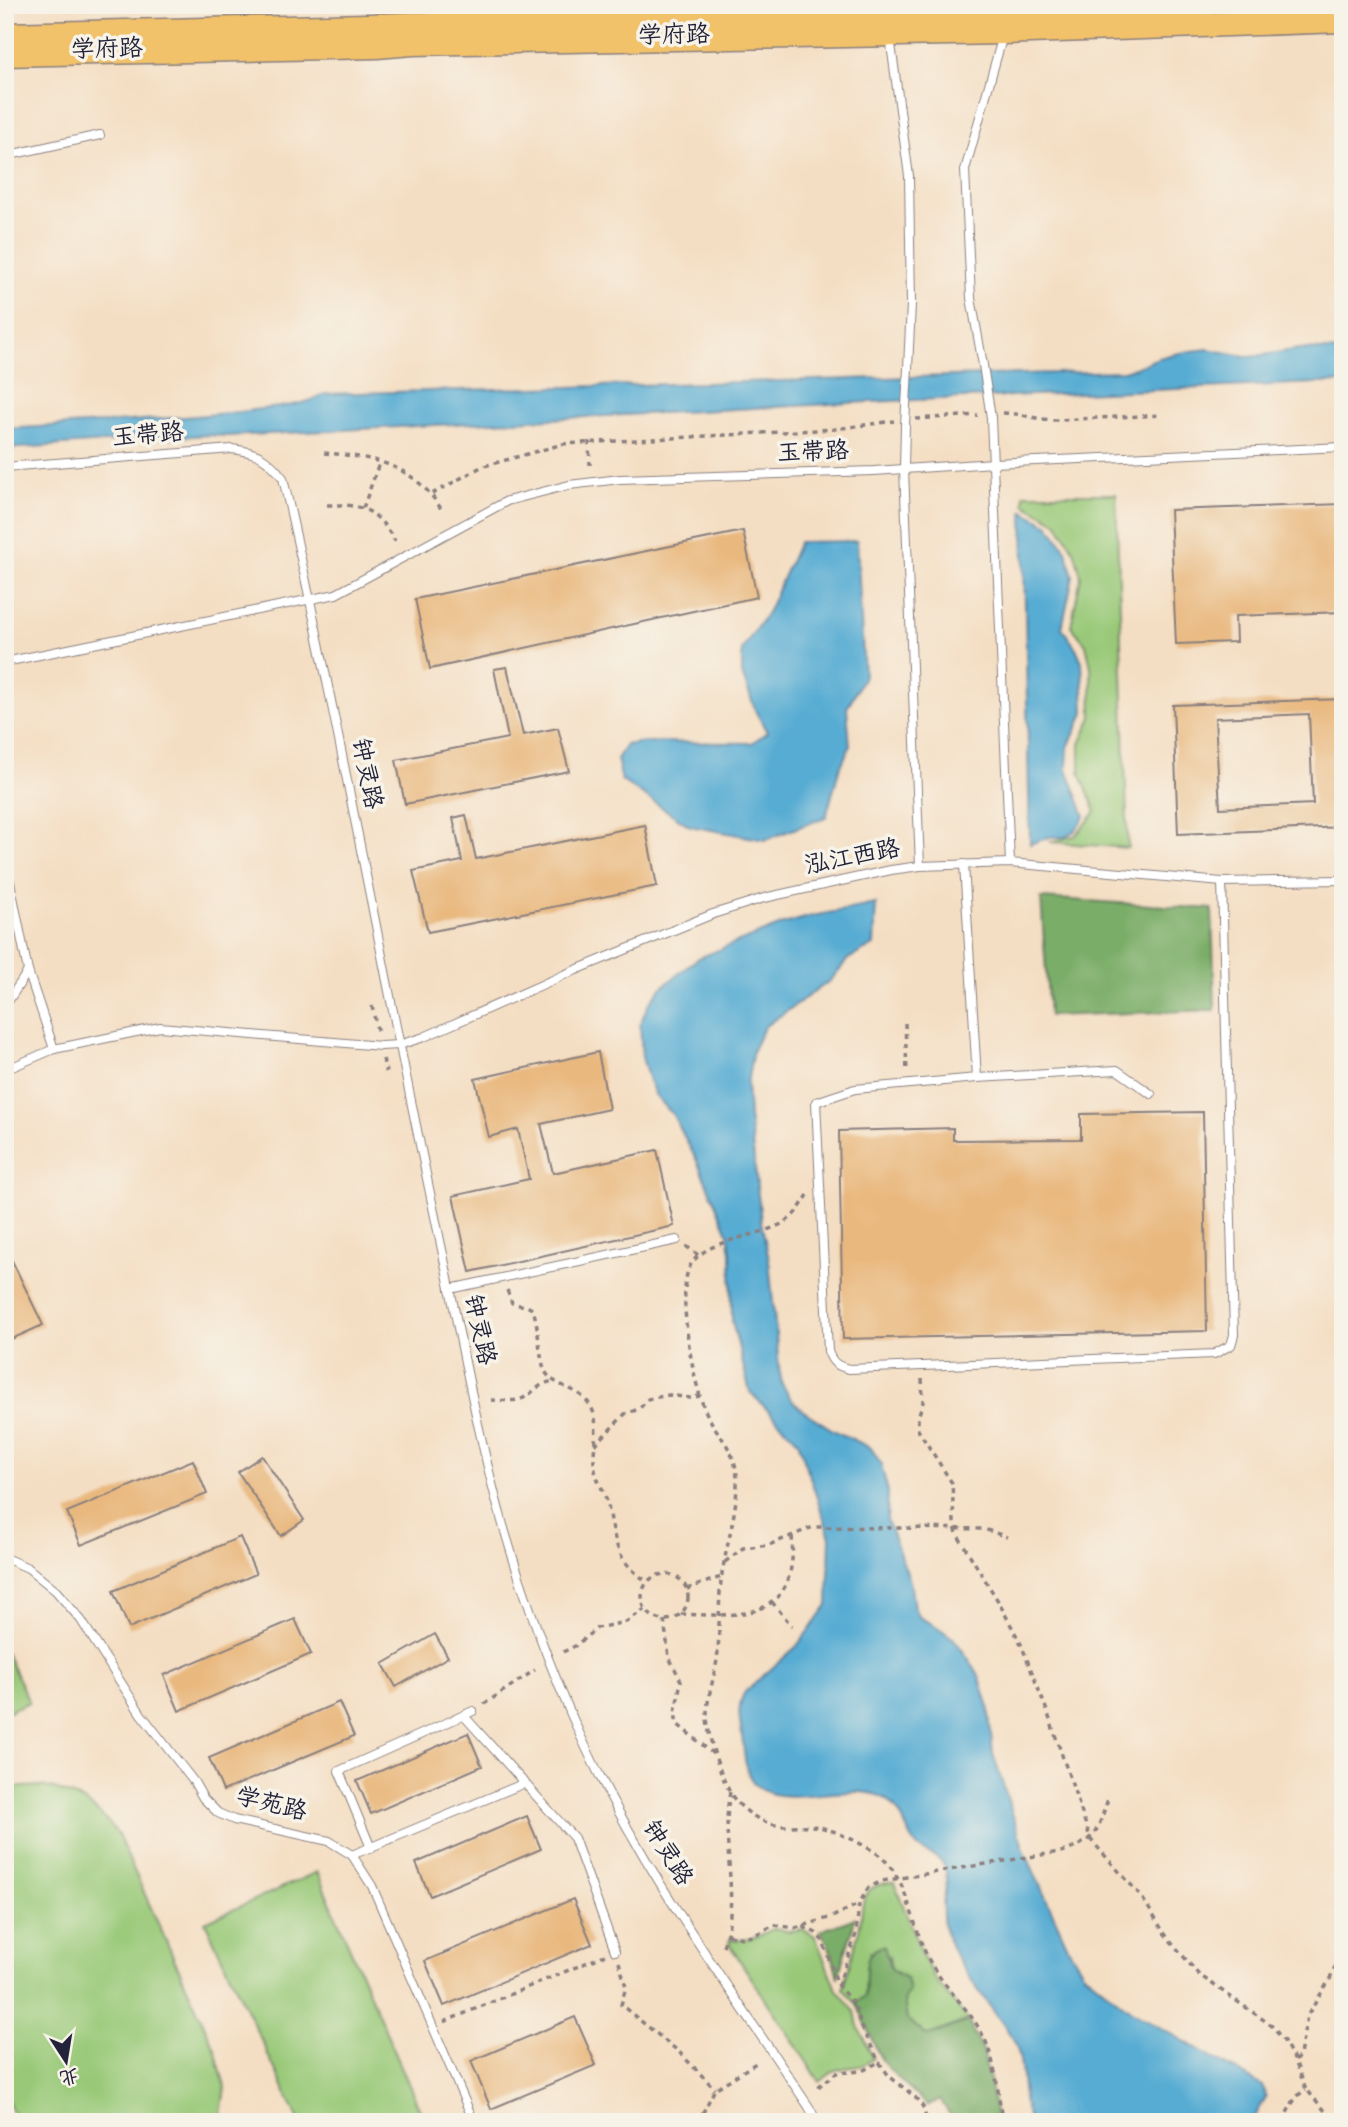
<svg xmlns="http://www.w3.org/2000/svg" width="1348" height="2127" font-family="Dekko,'LXGW WenKai TC',sans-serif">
<rect width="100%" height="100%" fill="#f7f3e8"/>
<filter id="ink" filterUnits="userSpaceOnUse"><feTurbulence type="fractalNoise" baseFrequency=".0143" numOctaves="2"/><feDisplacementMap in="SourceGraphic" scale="14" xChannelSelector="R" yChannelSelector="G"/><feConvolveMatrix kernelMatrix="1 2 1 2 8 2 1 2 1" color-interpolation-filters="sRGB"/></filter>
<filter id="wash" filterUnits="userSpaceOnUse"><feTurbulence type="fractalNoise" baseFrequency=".00686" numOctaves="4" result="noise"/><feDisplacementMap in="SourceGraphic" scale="28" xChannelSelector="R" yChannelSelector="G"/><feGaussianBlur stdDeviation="1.57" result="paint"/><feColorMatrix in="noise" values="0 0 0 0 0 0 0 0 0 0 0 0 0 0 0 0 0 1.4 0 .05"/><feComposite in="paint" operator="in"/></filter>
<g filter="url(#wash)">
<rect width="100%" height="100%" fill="#f4dec3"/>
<g fill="#99c978" stroke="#5e765a" stroke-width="2">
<polygon points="1024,494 1116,494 1128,848 1049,842 1075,836 1096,812 1080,773 1080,744 1092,717 1091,667 1086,644 1071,626 1081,576 1075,553 1057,522 1024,504"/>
<polygon points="5,1651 29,1702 5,1713"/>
<path d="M42,1786C78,1795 94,1803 117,1833L215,2049L225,2087L220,2122H17L5,2094V1788Z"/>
<polygon points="317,1872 425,2122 300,2122 205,1922"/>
<path d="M894,1882L925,1962L937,1982L968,2020L927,2036L907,2019L897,1975L891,1970L889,1956L870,1952L866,1968L865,1996L856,2003L843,1989C848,1965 858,1943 861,1918C862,1909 862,1899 869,1891C875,1884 886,1883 894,1882Z"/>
<path d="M775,1928L788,1931L802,1929L815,1936L835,1987L855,2012L858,2026L873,2058C859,2070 857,2065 840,2069C832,2071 826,2077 820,2082L729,1944L730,1939C749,1943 759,1935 775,1928Z"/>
</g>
<g fill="#7aad68" stroke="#4e6852" stroke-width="2">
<polygon points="1041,898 1212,909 1215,1010 1049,1016"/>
<path d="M855,1918C851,1939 842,1957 838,1978C834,1961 831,1945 820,1931Z"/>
<path d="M884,1946L891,1970L906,1978L909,1991L904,1999L907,2019L927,2036L968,2021L984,2054L997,2122H955L940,2100L927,2106C914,2090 896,2079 884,2063C871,2044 867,2022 856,2003L865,1996C868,1978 860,1949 884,1946Z"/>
</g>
<g fill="#57acd3" stroke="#3c6787" stroke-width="2">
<path d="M1207,349L1251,357L1300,349L1343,351V382L868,402L228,436L208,435L5,449V429C86,424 167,420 247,411C273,407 302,407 325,394L1123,371C1139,368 1142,365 1156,359C1172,353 1190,351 1207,349Z"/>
<polygon points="1023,511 1049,525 1066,550 1073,576 1062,628 1076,648 1082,662 1084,713 1068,747 1067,769 1085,816 1075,831 1065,837 1049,837 1030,844"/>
<polygon points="857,541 864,676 847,708 850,746 839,770 826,817 765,840 690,826 622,781 617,759 626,745 644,742 752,743 767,732 756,712 742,674 742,650 768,611 799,542"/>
<path d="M876,904L874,945L848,959L831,980L764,1027L753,1050L747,1084L749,1116L761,1221L769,1260L779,1367L782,1384L791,1399L802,1410L833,1430L871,1448L881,1464L888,1492L887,1520L910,1581L914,1608L919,1617L936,1626L954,1639L968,1658L979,1676L988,1704L993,1754L1024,1850L1069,1949L1083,1972L1130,2010L1262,2086L1266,2097L1252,2122H1030C1019,2096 1026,2066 1014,2040C995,2011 962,1972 949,1942C944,1930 942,1918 943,1905C944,1894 949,1880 945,1868C940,1853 924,1855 917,1846C906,1833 903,1812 889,1801C855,1774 770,1820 749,1775C745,1765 744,1754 743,1743C741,1725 735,1708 745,1692L796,1647L828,1605L830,1537L798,1441L750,1392L732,1321L731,1252L728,1233L697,1161L673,1115L656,1096L649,1081L642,1057L640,1023L649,1004L660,989L698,958L784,924L812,916Z"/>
</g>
<g id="blocks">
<g fill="#e9b87e" fill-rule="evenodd">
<polygon points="1343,504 1343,612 1235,616 1236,642 1176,644 1170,510"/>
<polygon points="743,531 757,597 430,669 415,599"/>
<polygon points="507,667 523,735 558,728 569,771 405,804 396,760 508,738 494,669"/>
<path d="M1343,699V827L1178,834L1173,705ZM1309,714L1313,804L1220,808L1215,718Z"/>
<polygon points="466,815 476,859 645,825 657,886 428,932 413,871 462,861 453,818"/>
<polygon points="598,1052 609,1109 541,1124 553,1173 657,1150 674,1226 470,1272 453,1196 529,1179 518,1129 489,1137 475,1079"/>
<polygon points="1203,1112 1207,1331 843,1339 839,1131 953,1128 953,1140 1081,1139 1081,1114"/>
<polygon points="5,1246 43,1325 5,1342"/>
<polygon points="262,1456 304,1520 281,1536 238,1472"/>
<polygon points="193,1460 207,1494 81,1545 67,1512"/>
<polygon points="240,1537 256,1574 129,1628 113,1591"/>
<polygon points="295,1619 311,1654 179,1711 164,1675"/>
<polygon points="435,1634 448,1657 396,1687 383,1664"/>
<polygon points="339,1702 354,1736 223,1791 209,1758"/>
<polygon points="468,1733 482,1766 371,1814 357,1781"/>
<polygon points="527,1816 541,1849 430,1896 416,1863"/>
<polygon points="573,1899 592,1944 444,2006 425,1961"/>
<polygon points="575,2017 596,2065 491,2109 471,2061"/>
</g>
</g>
</g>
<g filter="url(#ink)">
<use href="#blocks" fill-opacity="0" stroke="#8b807f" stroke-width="2"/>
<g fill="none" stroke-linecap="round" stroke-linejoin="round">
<g stroke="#8b807f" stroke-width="10">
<g id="service">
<polyline points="890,37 909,176 911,304 908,368"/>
<polyline points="5,156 100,135"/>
<polyline points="983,365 971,298 965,170 1003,35"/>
<polyline points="991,418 1010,863"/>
<polyline points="905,425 904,469 920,866"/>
<path d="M5,467L232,449C257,452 267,457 283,478C341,732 386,989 441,1245C461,1338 477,1433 503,1525C524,1597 550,1668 581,1737C641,1869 729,1987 809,2107L817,2122"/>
<polyline points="5,662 336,594 507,501 569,485 620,479 874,471 994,463 1343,447"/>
<polyline points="5,857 28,971 5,1006"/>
<polyline points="964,864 977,1078"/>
<polyline points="28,971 54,1049"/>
<polyline points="5,1070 54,1049 160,1027 381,1046 399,1045 424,1037 566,974 713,914 764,898 891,870 920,866 1010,863 1222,882 1343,880"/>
<path d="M1151,1094L1117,1070L977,1078L855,1089L816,1102L828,1351C832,1363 837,1366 849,1369L1214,1354L1231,1345L1234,1335L1222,882"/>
<polyline points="450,1289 677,1240"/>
<polyline points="5,1558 28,1568 56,1591 81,1620 141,1714 194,1782 203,1798 218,1813 234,1820 329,1841 352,1855 372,1886 474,2122"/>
<polyline points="465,1717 574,1838 615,1951"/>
<polyline points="371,1848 339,1771 473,1711"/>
<polyline points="352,1855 525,1783"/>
<polyline points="1341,2122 1343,2118"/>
</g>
</g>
<g stroke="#8b807f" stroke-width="27">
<g id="primary">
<polyline points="5,35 1201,5"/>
<polyline points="5,54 377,46 412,43 1004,32 1343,20"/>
</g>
</g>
<g stroke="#8b807f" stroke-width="3.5" stroke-dasharray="5 5" stroke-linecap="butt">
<path d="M1003,413C1021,413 1037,420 1055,420L1162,415"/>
<polyline points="916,419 978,415"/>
<polyline points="589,441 590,465"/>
<path d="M324,453C376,457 415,465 443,512"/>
<polyline points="432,494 481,467 563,444 835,429 894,421"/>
<path d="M327,505C364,504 375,509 395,541"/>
<polyline points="363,508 380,461"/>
<polyline points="372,1006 378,1034"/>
<polyline points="905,1023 907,1073"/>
<polyline points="383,1059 386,1072"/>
<path d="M808,1195C802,1204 796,1215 786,1221C761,1239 703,1237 689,1268C677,1295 693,1383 705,1410C716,1435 735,1447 737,1477C738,1509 727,1542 722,1574C718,1599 720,1625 718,1650C717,1671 708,1692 707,1712C706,1734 722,1783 735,1800C747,1814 766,1826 785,1826C797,1826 808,1825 820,1827C838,1832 857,1841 873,1851C909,1872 911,1928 930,1962C948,1994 979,2016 990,2053C997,2075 999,2099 1002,2122"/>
<polyline points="686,1246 698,1255"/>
<path d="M507,1290L512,1303C518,1306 526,1304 532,1309C538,1316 539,1358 545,1371C554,1389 583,1386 593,1411C599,1426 593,1448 594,1464C595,1477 602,1487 606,1499C617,1537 610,1557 648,1582"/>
<polyline points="922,1379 923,1402 918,1417 918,1430 952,1483 954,1522 957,1534 998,1601 1021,1644 1047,1711 1091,1840 1141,1896 1165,1934 1198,1974 1271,2025 1284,2041 1295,2061 1306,2089 1326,2112"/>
<path d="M491,1400C502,1400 518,1403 527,1396C538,1388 538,1385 553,1381"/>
<polyline points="595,1445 625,1414 639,1409 648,1399 669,1395 690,1398 700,1396"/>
<polyline points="725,1562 743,1548 769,1545 813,1527 984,1529 1007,1537"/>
<circle cx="665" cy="1597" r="23"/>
<polyline points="687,1589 721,1577"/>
<polyline points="772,1602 792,1626"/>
<path d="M681,1614C747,1617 798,1619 792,1535"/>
<polyline points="664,1620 669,1657 681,1681 675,1713 677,1724 716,1756"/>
<polyline points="563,1652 575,1646 597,1628 626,1622 645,1609"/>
<polyline points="484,1704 535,1670"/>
<polyline points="803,1927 816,1933 823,1941 838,1986 854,2004 861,2025 879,2062 889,2076 915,2097 923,2107 927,2122"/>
<polyline points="728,1935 743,1938 753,1936 774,1925 796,1928 832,1917 859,1904"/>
<path d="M723,1946C741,1901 720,1841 730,1792"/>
<polyline points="619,1962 626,1987 621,2005 678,2051 715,2089"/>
<path d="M838,1986L856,1934L859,1904L868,1888L882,1881L1066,1851C1099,1838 1097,1830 1108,1799"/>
<polyline points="444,2022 605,1955"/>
<polyline points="1295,2061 1300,2055 1307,2016 1330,1979 1343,1948"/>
<polyline points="818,2087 836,2073 862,2071 879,2062"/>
<polyline points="698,2122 715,2089 756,2063"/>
<path d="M1283,2122C1289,2108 1294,2097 1306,2089"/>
</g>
<use href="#service" stroke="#fff" stroke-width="8"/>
<use href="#primary" stroke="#f2c26a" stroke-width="24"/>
<g stroke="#8b807f" stroke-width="10" stroke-linecap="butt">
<g id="service-bridge">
<polyline points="983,365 991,418"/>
<polyline points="905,425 908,368"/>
</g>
</g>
<use href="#service-bridge" stroke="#fff" stroke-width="8"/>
</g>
</g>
<g text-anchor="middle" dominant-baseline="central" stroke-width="7" stroke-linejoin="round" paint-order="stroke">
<g font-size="24" fill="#22223b" stroke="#f7f3e8">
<text transform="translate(674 37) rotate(-1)">学府路</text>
<text transform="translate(107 51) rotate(-1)">学府路</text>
<text transform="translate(148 437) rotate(-5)">玉带路</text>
<text transform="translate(813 454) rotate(-2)">玉带路</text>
<text transform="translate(365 774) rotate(79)">钟灵路</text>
<text transform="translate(853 859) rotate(-11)">泓江西路</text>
<text transform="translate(478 1330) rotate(78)">钟灵路</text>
<text transform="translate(271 1806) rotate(14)">学苑路</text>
<text transform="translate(666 1854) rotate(58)">钟灵路</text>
</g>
</g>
<rect width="1348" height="2127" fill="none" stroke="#f7f3e8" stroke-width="28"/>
<g transform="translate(66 2061) rotate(168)" stroke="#f7f3e8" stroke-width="5" paint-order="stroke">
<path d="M0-5L12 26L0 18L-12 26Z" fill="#22223b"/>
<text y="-10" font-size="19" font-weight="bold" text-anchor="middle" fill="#22223b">北</text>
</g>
</svg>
